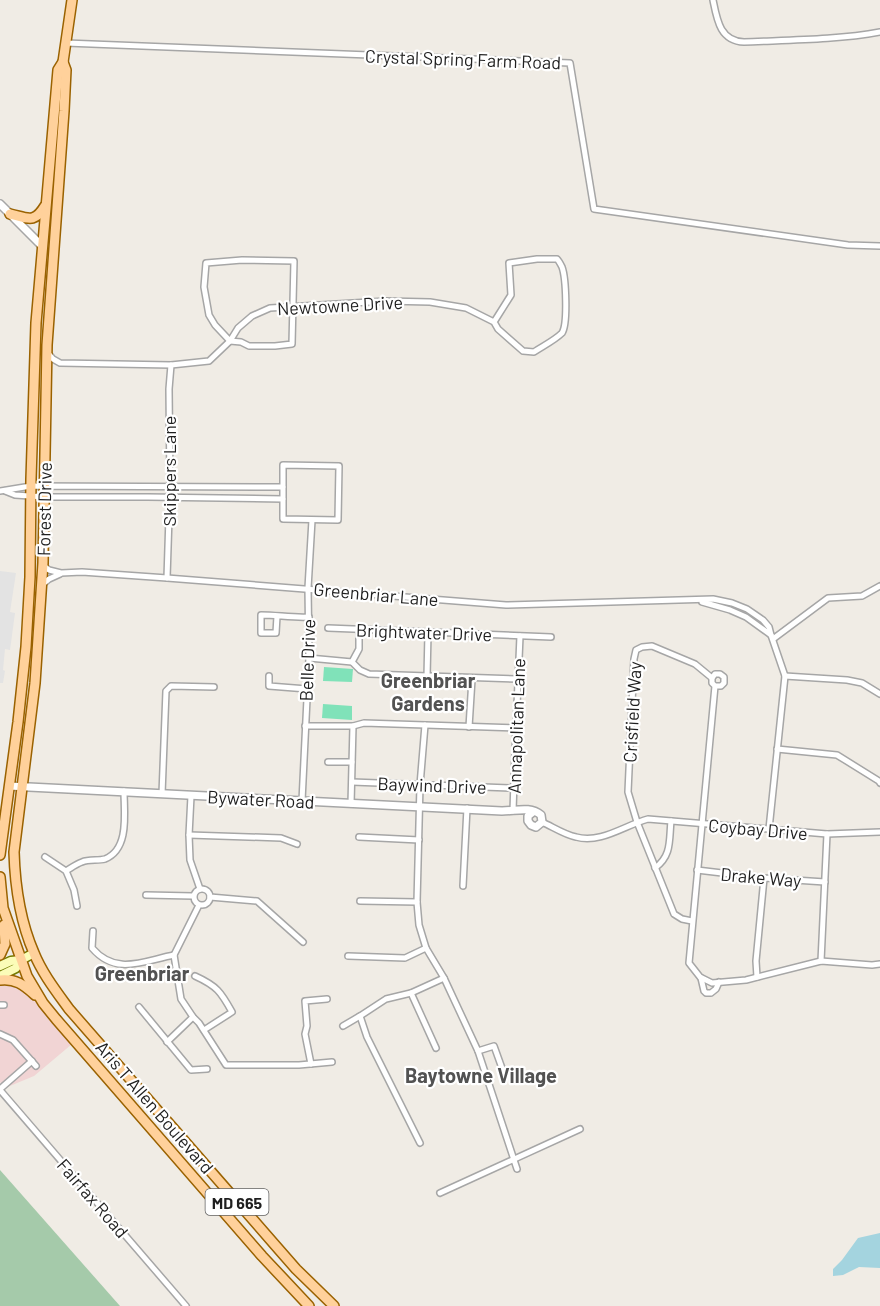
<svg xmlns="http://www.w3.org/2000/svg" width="880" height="1306" font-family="Barlow,sans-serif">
<rect width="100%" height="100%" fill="#f0ece5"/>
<polygon fill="#f1d4d4" points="0,984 21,985 72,1044 34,1076 5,1088 0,1082"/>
<polygon fill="#a5caaa" points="0,1170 120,1306 0,1306"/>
<g fill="#80e2b9">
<polygon points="324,667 353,669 352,682 323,681"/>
<polygon points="323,704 352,706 352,720 322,718"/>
</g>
<polygon fill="#e3e3e3" points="0,571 16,573 10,612 15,613 10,650 5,649 3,670 5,671 3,683 0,683"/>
<polygon fill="#a4d4df" points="880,1233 880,1268 859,1267 843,1275 833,1276 833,1269 842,1260 858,1238"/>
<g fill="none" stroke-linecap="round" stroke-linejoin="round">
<g stroke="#a6a6a6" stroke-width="8">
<g id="minor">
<path d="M713,0C717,20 720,41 744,42C788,40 838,40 880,32"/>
<polyline points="66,43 570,63 594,209 848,245 880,246"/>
<polygon points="242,260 294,261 292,344 275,346 249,346 241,342 230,341 215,325 209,315 204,287 206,263"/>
<path d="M48,353L53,359L60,363L171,365L209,361L230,341L238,328L252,316L270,308L386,301L430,302L466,308L494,322L498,329L523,351L534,352C543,346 555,340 562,333C568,324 566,278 562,267C561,265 558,260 557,259H537L509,263L511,295L494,322"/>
<polygon points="283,465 339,466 338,520 283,519"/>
<polyline points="0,491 31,486 283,487"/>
<polyline points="5,491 15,495 44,497 148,497 283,499"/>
<polyline points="44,566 49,570 61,573 82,572 167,578 506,605 713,599 732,603 747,609 763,620 769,627 771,635 785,676 769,829"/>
<polyline points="167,578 170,486 169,389 171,365"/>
<polyline points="43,584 49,579 60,574"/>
<polyline points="702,602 730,610 746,617 771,635"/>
<path d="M277,616L276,633H261V615C277,615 293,618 309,617"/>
<polyline points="328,628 551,637"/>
<polyline points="773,639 828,598 862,596 880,586"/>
<polyline points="309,658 352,662 360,670 369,674 518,679"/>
<polyline points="352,662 359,649 359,629"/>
<polyline points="269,676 269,686 307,689"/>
<polyline points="785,676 847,680 862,683 880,694"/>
<polyline points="427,677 428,633"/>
<polyline points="715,686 712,683 712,678 715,674 720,674 724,677 724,683 721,686 715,686 689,963 700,977 712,983 746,980 821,961 872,965 880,964"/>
<polyline points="425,725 420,785 417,902 419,925 426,948 444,978 478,1051 517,1169"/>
<polyline points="305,726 353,726 364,723 516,728"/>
<polyline points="469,727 472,679"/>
<polyline points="777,749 837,755 879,781 880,783"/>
<polyline points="328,762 352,762"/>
<polyline points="352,782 513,788"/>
<polyline points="162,794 166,691 171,686 214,687"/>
<polyline points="191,796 189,835 190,860 200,889"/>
<polyline points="302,801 309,658 308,588 312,520"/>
<polyline points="351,804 353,726"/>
<polyline points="513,811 515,752 520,636"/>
<path d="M542,822C553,827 565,835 576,837C601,844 625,825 648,819L827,834L880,832"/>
<polyline points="189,835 281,838 297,844"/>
<polyline points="359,837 419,840"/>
<polyline points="45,857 66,871 74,890 77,906"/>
<path d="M655,868C672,856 669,840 671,821"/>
<polyline points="697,870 764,878 825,882"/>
<path d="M66,871C71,868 76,864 82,862C89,859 98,861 105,859C130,849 124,812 124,791"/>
<polyline points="463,886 467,808"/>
<circle cx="202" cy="897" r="8"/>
<polyline points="146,895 193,896"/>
<polyline points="210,897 257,901 303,942"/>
<polyline points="360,901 417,902"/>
<polyline points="199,905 174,955 181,999 193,1017 199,1023 226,1065 299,1065 332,1062"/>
<polyline points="692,921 682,919 674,914 637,822 628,792 634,659 636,650 642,647 652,646 695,664 712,678"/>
<path d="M93,931L92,948C116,976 143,961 174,955"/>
<polyline points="348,956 405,958 426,948"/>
<polyline points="821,961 827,834"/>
<path d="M195,976C217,986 221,992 232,1012L204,1030"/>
<polyline points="757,977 756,961 764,878"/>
<polyline points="701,978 704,991 706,993 711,993 716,989 719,982"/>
<polyline points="411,993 436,1048"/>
<polyline points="0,1005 4,1005"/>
<polyline points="139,1007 191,1070 207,1069"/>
<polyline points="360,1016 367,1037 420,1143"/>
<polyline points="343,1026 360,1016 386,999 411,993 444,978"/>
<polyline points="0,1034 13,1040 36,1066"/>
<polyline points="167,1042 193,1017"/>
<polyline points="478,1051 494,1046 503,1071"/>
<polyline points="311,1064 305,1034 307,1026 305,1001 327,999"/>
<polyline points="0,1089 32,1061"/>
<polyline points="0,1090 186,1306"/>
<polyline points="440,1193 580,1129"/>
</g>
</g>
<g stroke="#a6a6a6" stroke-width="10">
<g id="tertiary">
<polyline points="0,204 42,246"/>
<path d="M9,786L502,811C516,811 530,806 541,815L542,822L536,827L531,825L528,821V816L533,812"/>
</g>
</g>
<g stroke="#727b01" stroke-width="11">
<g id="secondary">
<polyline points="0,966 11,961 21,960 34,953"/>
<polyline points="0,976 16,968 21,960"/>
</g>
</g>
<g stroke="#9a6200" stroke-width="12">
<g id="primary">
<path d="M63,62L66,70L64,111L47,345L43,563L35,683L14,852C15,886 20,921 34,953C42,973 56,991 69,1009L275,1245L296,1269L334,1306"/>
<path d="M10,214C28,218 34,224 45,206"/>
<polyline points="0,855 18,722 26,647 30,577 31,479 36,323 58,70 63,62 72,0"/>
<polyline points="0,877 3,908 27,976 43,1003 56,1019 262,1256 309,1306"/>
<polyline points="0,955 5,944 4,925"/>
<path d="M0,980C15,978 24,985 35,995"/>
</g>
</g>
<use href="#minor" stroke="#fff" stroke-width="5"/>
<use href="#tertiary" stroke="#fff" stroke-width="7"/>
<use href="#secondary" stroke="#fbfcb8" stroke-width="8"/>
<use href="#primary" stroke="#ffd19b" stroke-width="9"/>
</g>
<g text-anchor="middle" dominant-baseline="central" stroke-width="4.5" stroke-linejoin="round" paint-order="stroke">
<rect fill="#fff" stroke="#626262" stroke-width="1.5" x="205.5" y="1189" width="63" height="26" rx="4.5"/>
<g font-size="16" font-weight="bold" fill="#1f1f1f">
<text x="237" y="1202">MD 665</text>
</g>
<g font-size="18" fill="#1f1f1f" stroke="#fff">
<text transform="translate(463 59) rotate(2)">Crystal Spring Farm Road</text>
<text transform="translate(340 305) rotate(-3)">Newtowne Drive</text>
<text transform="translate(169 471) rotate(-90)">Skippers Lane</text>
<text transform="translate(44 509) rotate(-89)">Forest Drive</text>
<text transform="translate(376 594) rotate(5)">Greenbriar Lane</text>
<text transform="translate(424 632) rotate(2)">Brightwater Drive</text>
<text transform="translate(307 660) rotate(-88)">Belle Drive</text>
<text transform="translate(632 712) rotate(-87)">Crisfield Way</text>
<text transform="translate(516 726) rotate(-88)">Annapolitan Lane</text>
<text transform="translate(432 785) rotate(2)">Baywind Drive</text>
<text transform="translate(261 799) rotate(3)">Bywater Road</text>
<text transform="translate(758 829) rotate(5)">Coybay Drive</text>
<text transform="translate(761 877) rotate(5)">Drake Way</text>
<text transform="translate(155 1107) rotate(49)">Aris T Allen Boulevard</text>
<text transform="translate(93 1198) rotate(49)">Fairfax Road</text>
</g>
<g font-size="20" font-weight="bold" fill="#525252" stroke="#fff">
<text x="428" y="680">Greenbriar<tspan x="428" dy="23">Gardens</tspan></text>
<text x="142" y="973">Greenbriar</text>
<text x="481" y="1075">Baytowne Village</text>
</g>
</g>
</svg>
